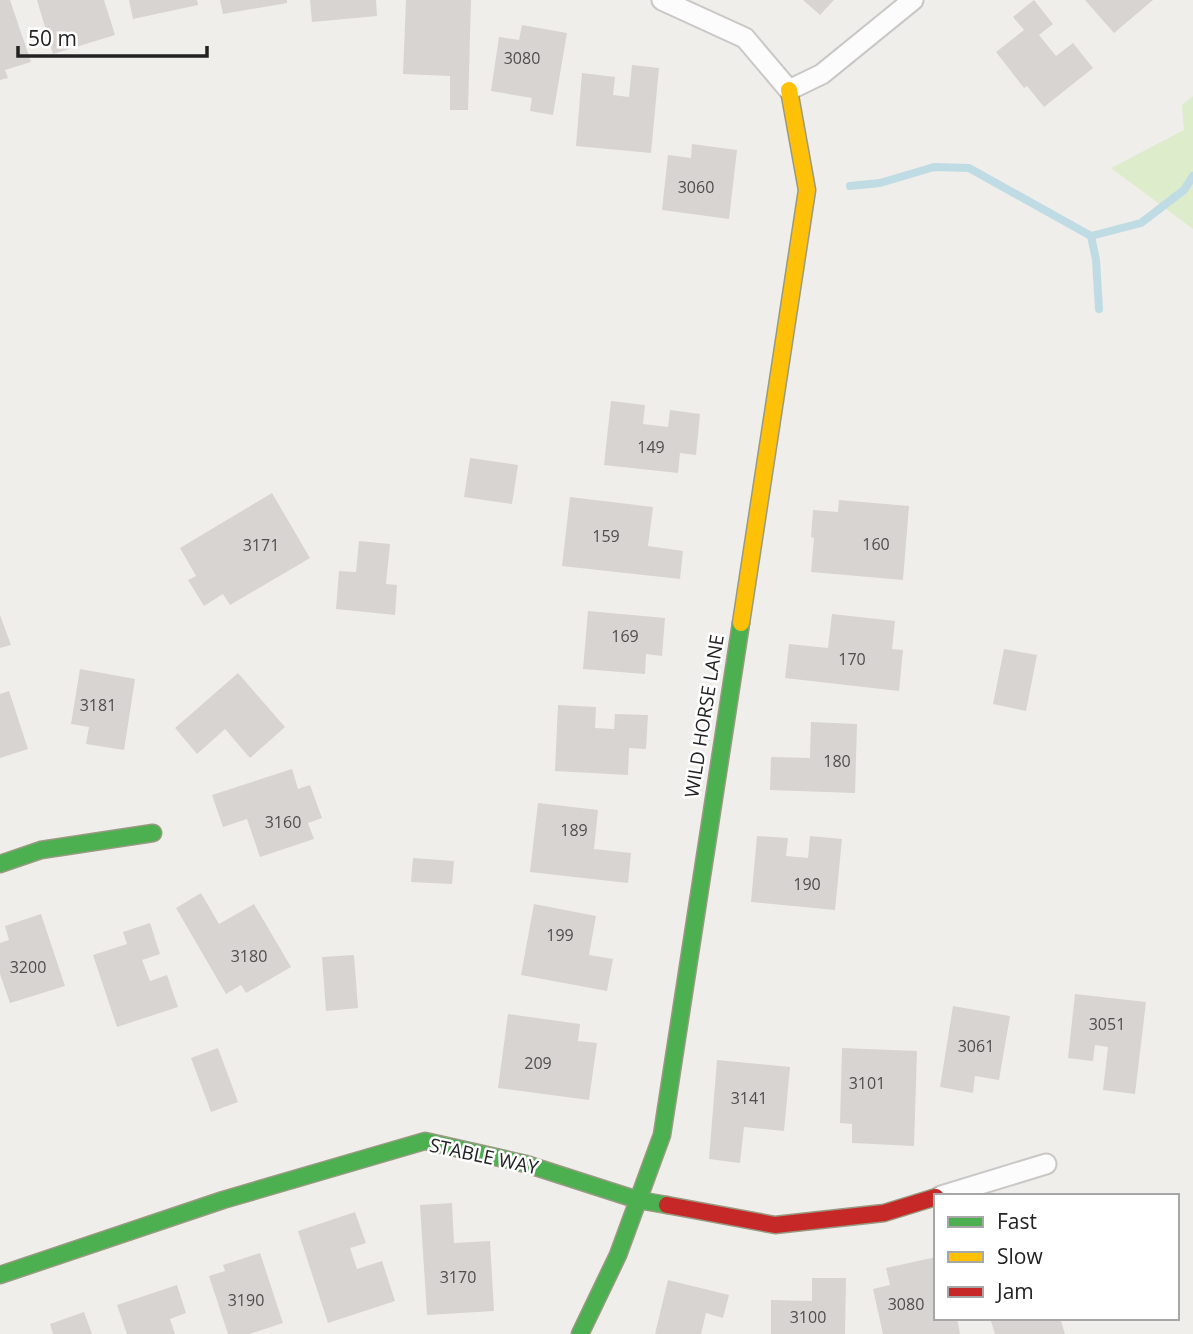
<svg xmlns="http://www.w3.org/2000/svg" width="1193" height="1334" font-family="'Open Sans',sans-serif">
<rect width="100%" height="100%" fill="#f0eeeb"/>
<polygon fill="#ddeccb" points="1193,96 1193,229 1111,168 1184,130 1182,105"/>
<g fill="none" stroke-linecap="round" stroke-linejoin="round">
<g stroke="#bfdbe3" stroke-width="8">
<polyline points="850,186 880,183 934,167 969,168 1091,236 1141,223 1184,190 1193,176"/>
<polyline points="1091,236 1096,260 1099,309"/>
</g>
</g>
<g fill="#d7d4d2">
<polygon points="0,0 10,0 31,62 5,70 8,78 0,80"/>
<polygon points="37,0 104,0 115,35 53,54"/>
<polygon points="129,0 197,0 198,5 133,19"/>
<polygon points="220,0 287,0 287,3 223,14"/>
<polygon points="310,0 376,0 377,16 312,22"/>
<polygon points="406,0 471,0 468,110 450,110 450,76 403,74"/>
<polygon points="803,0 834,0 820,15"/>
<polygon points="1034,0 1053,24 1039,35 1056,56 1073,43 1093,68 1044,107 1027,86 1024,88 996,52 1024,30 1013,17"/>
<polygon points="1085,0 1153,0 1114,33"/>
<polygon points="522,25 567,33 553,115 530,111 532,98 491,91 499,37 519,40"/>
<polygon points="632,65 659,68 651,153 576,146 582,73 615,77 613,95 629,97"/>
<polygon points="692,144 737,150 729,219 662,210 668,155 691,158"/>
<polygon points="611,401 645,405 643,424 668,427 670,410 700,414 696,455 680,453 678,473 604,465"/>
<polygon points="470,458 518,465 512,504 464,497"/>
<polygon points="272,493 310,558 230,605 223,594 204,606 188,580 196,576 180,548"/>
<polygon points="570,497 653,507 648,546 683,551 680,579 562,566"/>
<polygon points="839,500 909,506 903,580 811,572 814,538 811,537 813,510 838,512"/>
<polygon points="359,541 390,544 386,584 397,585 395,615 336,609 339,571 356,572"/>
<polygon points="588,611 665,618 662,656 646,654 645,674 583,669"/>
<polygon points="832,614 895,621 892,649 903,650 899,691 785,678 789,644 828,648"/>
<polygon points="0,615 11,645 0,648"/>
<polygon points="1004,649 1037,655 1026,711 993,704"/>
<polygon points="80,669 135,679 124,750 86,744 89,727 71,724"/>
<polygon points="238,673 285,727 250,758 225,729 197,754 175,728"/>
<polygon points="9,691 28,749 0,758 0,694"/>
<polygon points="558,705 596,707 595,728 614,729 615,714 648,715 646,749 629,748 628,775 555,771"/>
<polygon points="811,722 857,724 855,793 770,790 771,757 810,758"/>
<polygon points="292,769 298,789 310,785 322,818 308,823 314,839 260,857 247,819 223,827 212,795"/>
<polygon points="538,803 598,810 594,849 631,853 628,883 530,872"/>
<polygon points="757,836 788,838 786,856 808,858 810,836 842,839 835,910 751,902"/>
<polygon points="413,858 454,861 452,884 411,882"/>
<polygon points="201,893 219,924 254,904 291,967 246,993 241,985 226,994 176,908"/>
<polygon points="534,904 596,916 589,955 613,959 607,991 521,975"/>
<polygon points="41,914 65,986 10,1003 0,974 0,943 9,940 5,926"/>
<polygon points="150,923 160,954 142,960 150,981 167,975 178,1007 117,1027 93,955 127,944 123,932"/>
<polygon points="354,955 358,1008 326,1011 322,957"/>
<polygon points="1075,994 1146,1002 1135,1094 1103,1090 1108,1047 1095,1045 1093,1061 1068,1058"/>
<polygon points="953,1006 1010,1016 999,1080 975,1076 973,1093 940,1087"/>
<polygon points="508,1014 580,1024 578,1041 597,1043 589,1100 498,1088"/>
<polygon points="218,1048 238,1102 211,1112 191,1058"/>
<polygon points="842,1048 917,1051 914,1146 852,1143 852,1124 840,1123"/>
<polygon points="717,1060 790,1067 784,1131 744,1127 740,1163 709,1159"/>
<polygon points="452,1203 454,1243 490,1241 494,1311 427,1315 420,1205"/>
<polygon points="355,1212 366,1243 350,1248 357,1269 382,1261 395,1301 328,1323 298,1231"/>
<polygon points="260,1253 283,1323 249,1334 228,1334 209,1276 225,1271 223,1265"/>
<polygon points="936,1257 936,1318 957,1318 960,1334 883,1334 873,1289 890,1285 886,1268"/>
<polygon points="812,1278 846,1278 845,1334 771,1334 771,1300 812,1301"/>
<polygon points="668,1280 729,1295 723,1318 706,1313 701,1334 655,1334"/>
<polygon points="177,1285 186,1313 170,1319 175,1334 127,1334 117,1305"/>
<polygon points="84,1312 92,1334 53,1334 50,1324"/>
<polygon points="990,1318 1060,1318 1065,1334 995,1334"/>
</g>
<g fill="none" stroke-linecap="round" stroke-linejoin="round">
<g stroke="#c9c8c7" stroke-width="23">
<g id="street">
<polyline points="662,0 745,38 789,90 822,74 913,0"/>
<polyline points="941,1196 1046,1164"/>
</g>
</g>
<g stroke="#999a82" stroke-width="19">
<g id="fast">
<polyline points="0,864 41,850 153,833"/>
<polyline points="0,1275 223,1200 425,1141 526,1164 638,1200 667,1205"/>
<polyline points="580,1334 618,1255 662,1135 741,623"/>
</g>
</g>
<g stroke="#999a82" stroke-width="19">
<polyline id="slow" points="741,623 807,190 789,90"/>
</g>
<g stroke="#999a82" stroke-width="19">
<polyline id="jam" points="667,1205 775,1225 884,1213 936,1197"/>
</g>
<use href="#street" stroke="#fdfcfc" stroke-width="19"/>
<use href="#fast" stroke="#4caf50" stroke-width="16"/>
<use href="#slow" stroke="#ffc107" stroke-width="16"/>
<use href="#jam" stroke="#c62828" stroke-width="16"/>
</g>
<g text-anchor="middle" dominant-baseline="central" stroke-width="5" stroke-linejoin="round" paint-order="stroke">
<g font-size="16" fill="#4f4e4e">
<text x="522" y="58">3080</text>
<text x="696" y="187">3060</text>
<text x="651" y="447">149</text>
<text x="606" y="536">159</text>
<text x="876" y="544">160</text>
<text x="261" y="545">3171</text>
<text x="625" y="636">169</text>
<text x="852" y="659">170</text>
<text x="98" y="705">3181</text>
<text x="837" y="761">180</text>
<text x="283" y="822">3160</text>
<text x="574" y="830">189</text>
<text x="807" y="884">190</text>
<text x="560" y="935">199</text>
<text x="249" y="956">3180</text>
<text x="28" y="967">3200</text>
<text x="1107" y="1024">3051</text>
<text x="976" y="1046">3061</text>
<text x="538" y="1063">209</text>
<text x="867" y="1083">3101</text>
<text x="749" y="1098">3141</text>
<text x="458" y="1277">3170</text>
<text x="246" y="1300">3190</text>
<text x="906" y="1304">3080</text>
<text x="808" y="1317">3100</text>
</g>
<g font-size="19" fill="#222" stroke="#fff">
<text transform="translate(704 716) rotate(-81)">WILD HORSE LANE</text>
<text transform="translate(484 1156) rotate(12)">STABLE WAY</text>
</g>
</g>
<rect x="934" y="1194" width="245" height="126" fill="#ffffff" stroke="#a7a7a7" stroke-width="2"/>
<rect x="948" y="1217" width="35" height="10" fill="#4caf50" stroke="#a7a7a7" stroke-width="2"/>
<text x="997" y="1229" font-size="21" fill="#222222">Fast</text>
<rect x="948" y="1252" width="35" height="10" fill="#ffc107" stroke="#a7a7a7" stroke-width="2"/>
<text x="997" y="1264" font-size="21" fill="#222222">Slow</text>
<rect x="948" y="1287" width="35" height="10" fill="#c62828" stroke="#a7a7a7" stroke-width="2"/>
<text x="997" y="1299" font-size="21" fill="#222222">Jam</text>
<path d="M18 46v10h189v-10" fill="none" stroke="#222222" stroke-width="3.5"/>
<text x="28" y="46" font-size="21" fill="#222222" stroke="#ffffff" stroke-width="5" paint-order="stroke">50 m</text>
</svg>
